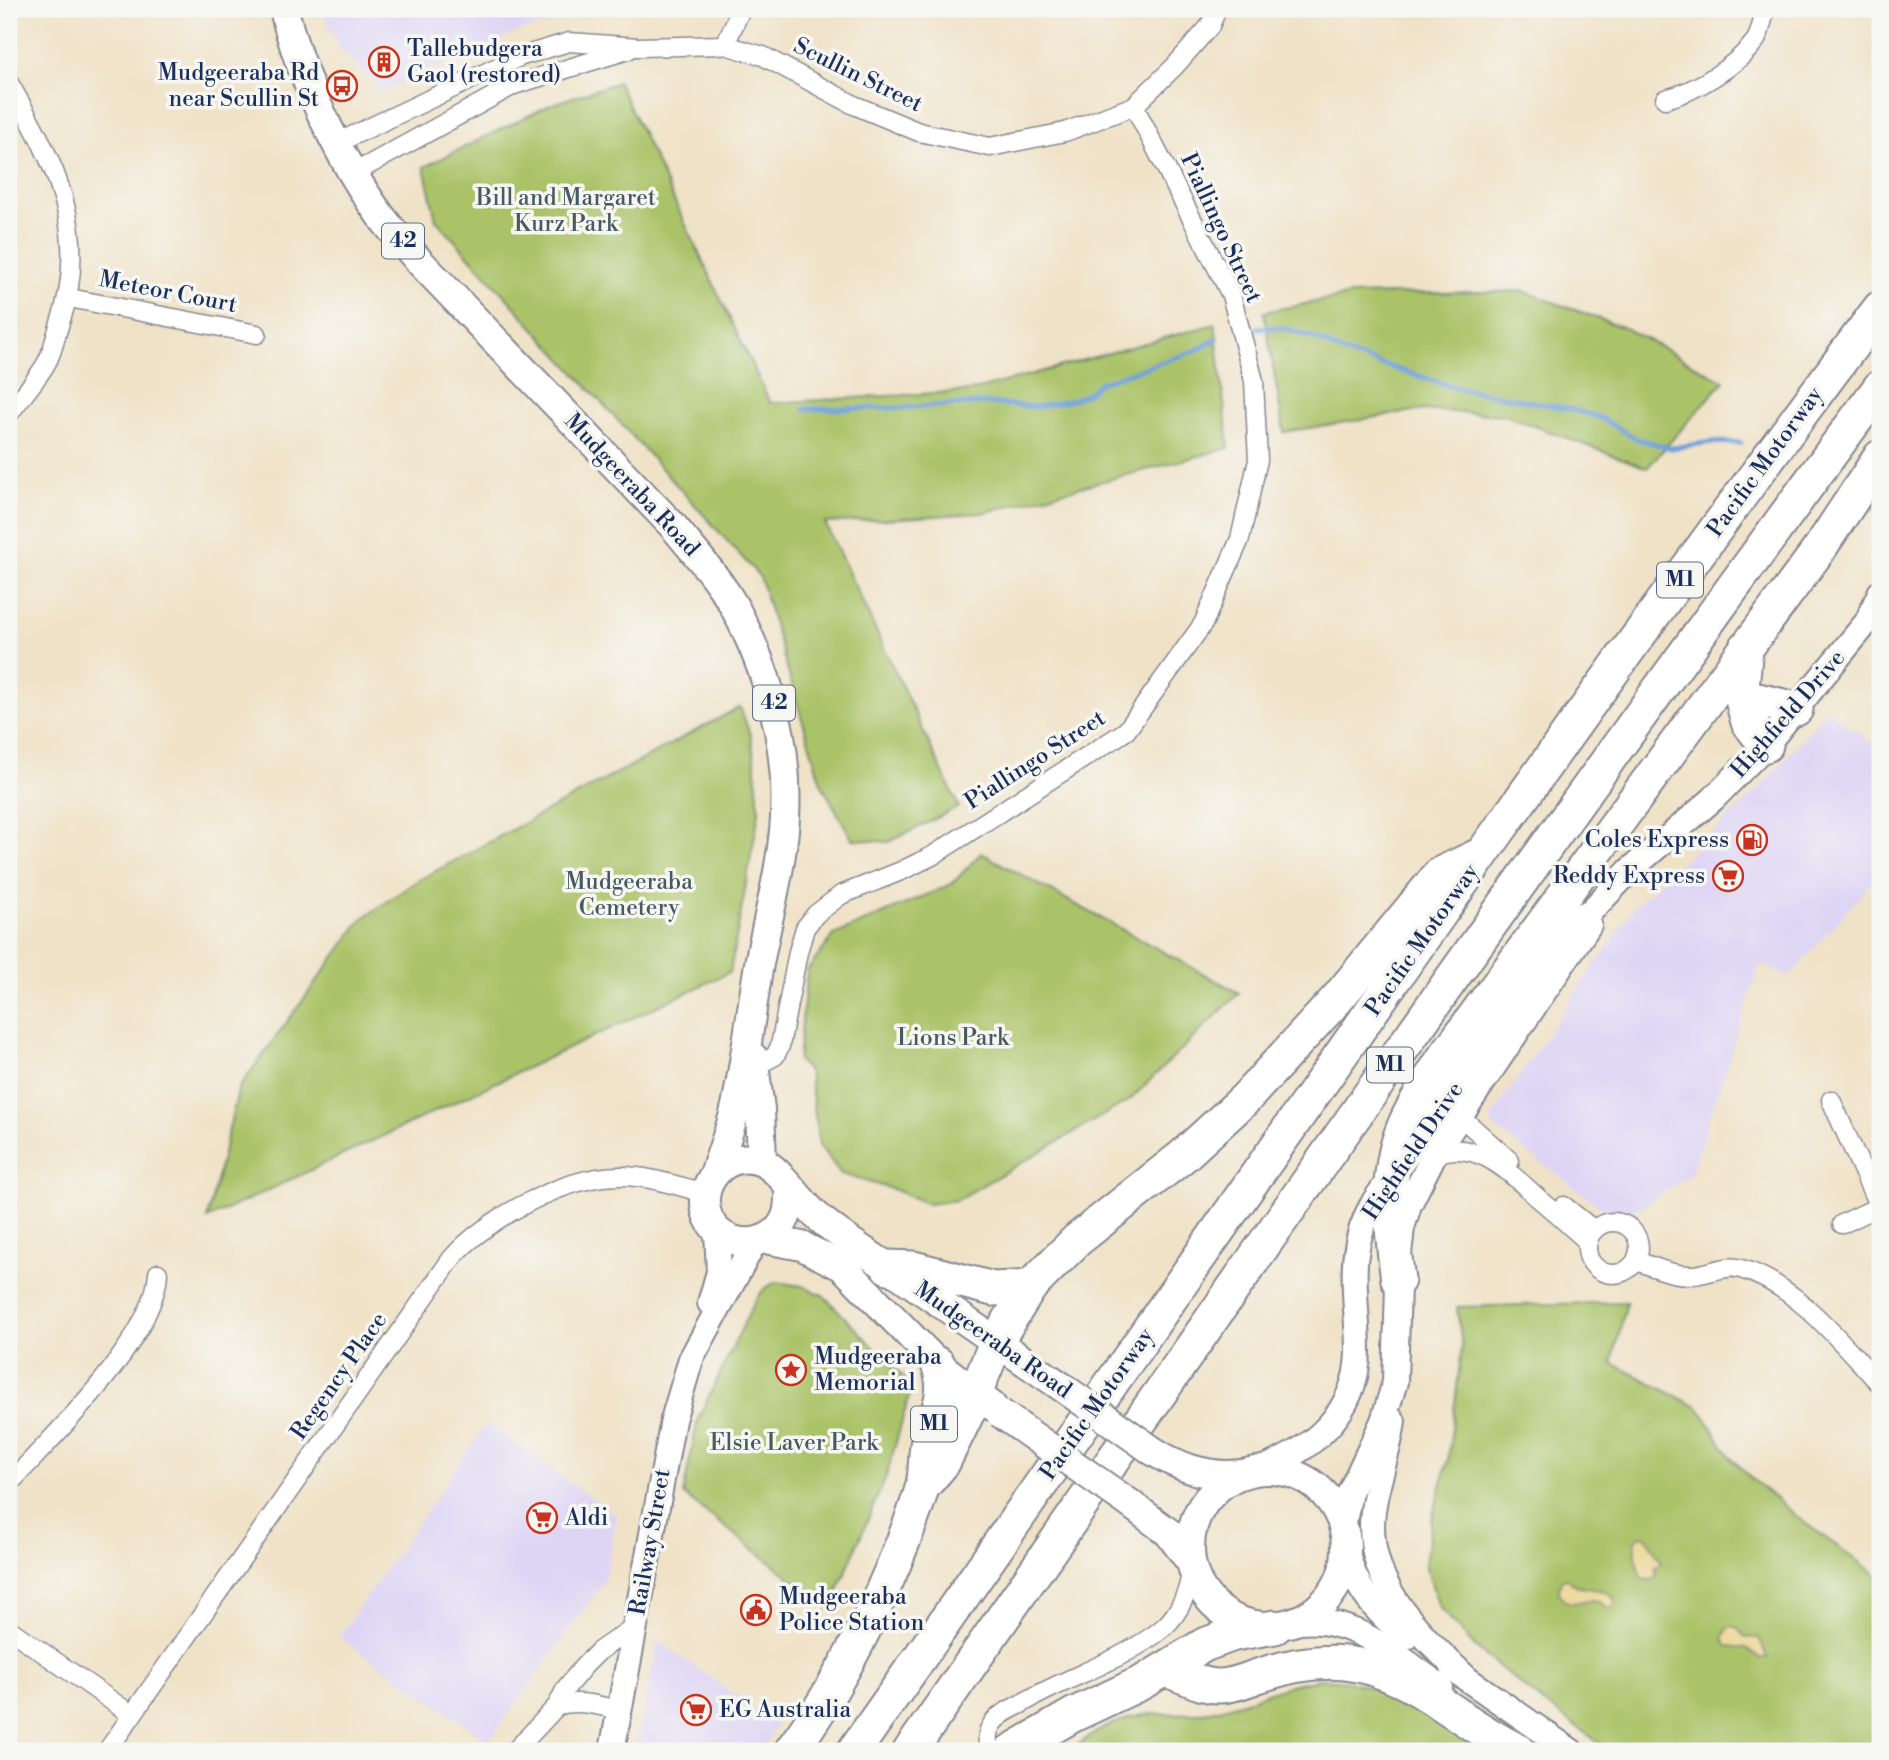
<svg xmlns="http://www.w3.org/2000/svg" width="1889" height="1760" font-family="'Libre Bodoni',serif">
<rect width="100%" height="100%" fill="#f6f6f2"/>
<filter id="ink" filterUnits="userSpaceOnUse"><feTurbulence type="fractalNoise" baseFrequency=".0143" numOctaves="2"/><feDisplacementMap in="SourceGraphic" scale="14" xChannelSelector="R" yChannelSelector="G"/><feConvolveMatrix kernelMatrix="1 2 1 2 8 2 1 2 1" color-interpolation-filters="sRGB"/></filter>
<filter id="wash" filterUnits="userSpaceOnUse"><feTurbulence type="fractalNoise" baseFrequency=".00686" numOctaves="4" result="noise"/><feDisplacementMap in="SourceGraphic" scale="28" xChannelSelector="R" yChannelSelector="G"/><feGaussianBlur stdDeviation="1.57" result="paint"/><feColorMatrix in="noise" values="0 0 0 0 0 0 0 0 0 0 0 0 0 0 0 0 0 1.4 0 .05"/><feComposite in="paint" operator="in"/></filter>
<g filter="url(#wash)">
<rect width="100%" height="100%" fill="#f0e2c7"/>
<g fill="#ded5f5">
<polygon points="320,9 585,9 588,15 522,30 384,91 342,52"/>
<polygon points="1827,710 1880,749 1880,873 1789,977 1760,964 1690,1176 1630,1214 1607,1212 1495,1128 1490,1119 1636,905 1758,790"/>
<polygon points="487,1424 617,1516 604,1581 489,1741 339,1637"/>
<polygon points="658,1641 778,1725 761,1751 635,1751"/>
</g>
<g fill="#aac368" stroke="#627963" stroke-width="2">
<polygon points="618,82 770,403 971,391 1215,324 1229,448 982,513 825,523 959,807 889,842 852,839 821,783 760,577 436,220 424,167 550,105"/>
<polygon points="1523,291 1627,329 1724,381 1647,468 1505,415 1420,410 1284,432 1264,312 1351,295"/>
<polygon points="740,707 751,737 756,771 759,812 730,972 207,1219 239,1088 362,919 417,881"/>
<polygon points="981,853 1239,993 1131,1099 957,1200 928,1204 895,1190 841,1174 819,1145 809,1072 798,1061 807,971 834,935 952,884"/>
<polygon points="776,1282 802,1286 823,1295 912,1386 887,1474 830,1609 683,1494 698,1419 755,1301 764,1289"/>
<polygon points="1627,1302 1612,1363 1699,1408 1731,1458 1751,1478 1802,1521 1880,1577 1880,1751 1611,1751 1545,1704 1475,1647 1439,1607 1425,1564 1431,1522 1448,1461 1462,1346 1457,1307"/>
<path d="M1323,1679C1387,1681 1433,1719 1486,1751H1071C1093,1731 1123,1716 1154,1714C1176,1713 1197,1715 1219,1709C1256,1700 1282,1683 1323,1679Z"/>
</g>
<g fill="#eeda9e" stroke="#84847e" stroke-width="2">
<path d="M1641,1536L1646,1537L1661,1561V1564L1655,1566L1657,1574L1652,1580L1642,1579C1636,1571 1636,1551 1635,1540Z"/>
<path d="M1566,1579C1570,1580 1573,1583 1576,1585C1590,1592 1603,1585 1615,1599L1614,1606L1608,1608C1603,1605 1598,1601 1593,1600C1581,1599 1570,1609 1561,1596C1557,1591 1559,1586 1562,1580Z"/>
<polygon points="1732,1627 1738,1629 1745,1637 1759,1638 1767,1658 1760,1658 1746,1648 1728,1646 1723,1638 1727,1630"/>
</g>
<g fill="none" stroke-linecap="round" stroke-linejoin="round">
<g stroke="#71a0da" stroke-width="5">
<polyline points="1257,328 1284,328 1312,337 1343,352 1453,387 1570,409 1601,418 1637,439 1671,448 1712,442 1741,443"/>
<polyline points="804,409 897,408 987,403 1037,407 1072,400 1088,393 1099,383 1195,351 1217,339"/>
<polyline points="1867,508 1880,508"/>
</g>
</g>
</g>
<g filter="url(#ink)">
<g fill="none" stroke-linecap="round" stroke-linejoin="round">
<g stroke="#868892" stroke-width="21">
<g id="street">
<polyline points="725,45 741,9"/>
<path d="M9,83C55,163 92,233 59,326C55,338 53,351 47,362C37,380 21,397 9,414"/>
<path d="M1665,99C1695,92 1738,65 1756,40C1761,32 1763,18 1765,9"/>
<polyline points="337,143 519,57 569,42 638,47 725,45 763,56 854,105 919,132 990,147 1065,132 1134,106 1175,66 1210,26 1217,9"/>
<polyline points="354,173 514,85 628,50"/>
<polyline points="69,298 257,334"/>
<polyline points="754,1067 775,1056 780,1046 798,952 805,928 816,914 841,895 901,871 932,856 1126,731 1203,624 1240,539 1258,460 1254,381 1231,295 1134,106"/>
<polyline points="1831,1100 1879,1207"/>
<polyline points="1461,1117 1510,1161"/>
<path d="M1434,1155C1475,1136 1510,1173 1538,1198C1555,1212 1571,1227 1587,1241"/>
<polyline points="1564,1206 1594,1230"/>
<circle cx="1613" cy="1248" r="26"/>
<polyline points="1842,1224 1880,1206"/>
<path d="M1636,1261C1655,1267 1674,1276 1693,1275C1709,1274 1726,1264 1741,1269C1796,1284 1842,1344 1880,1384"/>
<path d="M9,1484C53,1436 155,1339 158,1273"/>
<polyline points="9,1629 132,1715"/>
<path d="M557,1706C577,1699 599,1706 619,1710"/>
<path d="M107,1751L452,1258C486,1218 568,1175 621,1176C649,1176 678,1186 705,1193"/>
<polyline points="515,1751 557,1706 566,1688 584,1666 599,1651 635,1626"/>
<path d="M991,1751C987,1743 986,1734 991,1726C997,1715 1011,1709 1021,1704C1064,1678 1125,1660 1163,1628C1180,1613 1191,1588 1191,1566"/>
</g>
</g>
<g stroke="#868892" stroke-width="28">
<g id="secondary">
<polyline points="710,1303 719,1272 717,1231"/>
<path d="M1393,1421C1389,1452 1377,1480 1373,1511C1364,1584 1419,1632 1466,1678"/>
<path d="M1256,1471C1310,1452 1357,1414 1358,1352C1358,1296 1343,1253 1375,1200L1575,919L1591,911L1630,870L1713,799L1766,745L1867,622L1880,593"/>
<polyline points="1343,1527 1350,1492 1383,1421 1395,1382 1399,1254 1402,1228 1409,1205 1434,1155 1589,925"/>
<path d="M1345,1543C1352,1586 1374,1611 1407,1637"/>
<path d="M1289,1624C1347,1610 1395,1655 1440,1686"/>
<polyline points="1454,1670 1571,1751"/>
<polyline points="612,1751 673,1420 691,1359 754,1243"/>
</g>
</g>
<g stroke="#868892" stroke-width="32">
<g id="primary">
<path d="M284,9C299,75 340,160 380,215C392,231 406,246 419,261L674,527C695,553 719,579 735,608C769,673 789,744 785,818C782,867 768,916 759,964C751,1011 746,1059 736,1106C731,1128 722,1150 715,1172"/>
<polyline points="753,1057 760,1109 762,1161"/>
<path d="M789,1187C789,1198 790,1209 785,1219C771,1250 723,1250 709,1219C693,1185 727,1147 762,1162C780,1169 801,1203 818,1217C844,1239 873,1257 900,1275C954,1313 1008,1350 1062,1387"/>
<polyline points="765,1239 802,1246 843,1267 938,1364 992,1406"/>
<path d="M1153,1451C1180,1468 1210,1478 1242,1474"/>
<circle cx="1268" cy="1548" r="78"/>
<polyline points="1129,1503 1168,1532 1190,1561"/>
</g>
</g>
<g stroke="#868892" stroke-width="37">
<g id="highway">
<polyline points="1746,648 1741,696 1796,709"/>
<polyline points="1741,696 1748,722 1766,745"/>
<polyline points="888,1267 913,1268 993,1289 1030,1287"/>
<path d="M1398,1280C1391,1228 1383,1174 1405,1124C1415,1101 1430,1080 1443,1059L1818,551L1880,457"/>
<polyline points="923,1486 943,1463 968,1412 996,1342 1030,1287 1077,1240 1183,1156 1244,1100 1337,999 1440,874 1480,855"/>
<path d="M1164,1670C1183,1674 1200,1687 1220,1686C1234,1686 1248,1679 1261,1675C1288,1666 1315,1660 1345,1663C1412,1670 1460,1724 1519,1751"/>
<path d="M791,1751C834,1693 866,1630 894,1564C904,1539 915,1514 922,1488C927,1473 924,1456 928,1441C936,1411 950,1395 938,1364"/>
<path d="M854,1751C1194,1269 1525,779 1880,308"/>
<path d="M910,1751C1229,1293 1548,836 1880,387"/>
<polyline points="1011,1751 1073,1715 1143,1682 1204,1645 1234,1634 1275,1627"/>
</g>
</g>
<use href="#street" stroke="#fff" stroke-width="18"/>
<use href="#secondary" stroke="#fff" stroke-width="24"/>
<use href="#primary" stroke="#fff" stroke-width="28"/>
<use href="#highway" stroke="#fff" stroke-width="33"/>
<g stroke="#868892" stroke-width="32" stroke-linecap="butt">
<g id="primary-bridge">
<polyline points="1062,1387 1153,1451"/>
<polyline points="1000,1413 1129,1503"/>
</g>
</g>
<use href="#primary-bridge" stroke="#fff" stroke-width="28"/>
</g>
</g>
<defs>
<g id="building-ring" transform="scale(1.575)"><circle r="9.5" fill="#f6f6f2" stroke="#c8321e" stroke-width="1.5"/><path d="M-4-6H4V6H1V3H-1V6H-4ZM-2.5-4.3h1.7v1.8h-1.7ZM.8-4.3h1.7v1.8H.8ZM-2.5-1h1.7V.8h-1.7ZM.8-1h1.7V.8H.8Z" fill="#c8321e"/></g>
<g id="bus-ring" transform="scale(1.575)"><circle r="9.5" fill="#f6f6f2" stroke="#c8321e" stroke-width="1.5"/><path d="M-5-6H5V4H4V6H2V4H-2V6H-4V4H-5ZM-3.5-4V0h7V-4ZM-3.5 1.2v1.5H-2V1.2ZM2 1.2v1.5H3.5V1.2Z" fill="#c8321e"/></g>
<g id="fuel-ring" transform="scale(1.575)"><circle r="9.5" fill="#f6f6f2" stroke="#c8321e" stroke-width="1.5"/><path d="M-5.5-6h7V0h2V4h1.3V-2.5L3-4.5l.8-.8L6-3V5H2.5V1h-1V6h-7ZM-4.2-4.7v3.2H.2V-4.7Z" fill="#c8321e"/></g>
<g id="supermarket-ring" transform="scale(1.575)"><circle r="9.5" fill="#f6f6f2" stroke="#c8321e" stroke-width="1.5"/><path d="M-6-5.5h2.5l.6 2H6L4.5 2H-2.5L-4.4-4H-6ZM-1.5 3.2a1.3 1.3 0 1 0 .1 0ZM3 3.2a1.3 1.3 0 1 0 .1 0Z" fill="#c8321e"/></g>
<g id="sight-ring" transform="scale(1.575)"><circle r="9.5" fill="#f6f6f2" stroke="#c8321e" stroke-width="1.5"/><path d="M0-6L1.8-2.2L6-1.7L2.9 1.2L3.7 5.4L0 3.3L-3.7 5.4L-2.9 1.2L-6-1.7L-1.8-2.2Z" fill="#c8321e"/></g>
<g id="civic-ring" transform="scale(1.575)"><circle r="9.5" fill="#f6f6f2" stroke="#c8321e" stroke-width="1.5"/><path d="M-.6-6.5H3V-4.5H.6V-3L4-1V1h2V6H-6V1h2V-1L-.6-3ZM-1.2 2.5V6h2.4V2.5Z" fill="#c8321e"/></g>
</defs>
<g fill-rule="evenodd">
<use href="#building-ring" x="384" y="62"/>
<use href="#bus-ring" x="342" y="86"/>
<use href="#fuel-ring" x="1752" y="840"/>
<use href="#supermarket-ring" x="1728" y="876"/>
<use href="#sight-ring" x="791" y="1370"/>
<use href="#supermarket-ring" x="542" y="1518"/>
<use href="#civic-ring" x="756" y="1610"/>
<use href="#supermarket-ring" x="696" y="1710"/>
</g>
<g text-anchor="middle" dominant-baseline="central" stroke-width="7" stroke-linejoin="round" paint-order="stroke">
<g fill="#f6f6f2" stroke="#5d6b8a" stroke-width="2">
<rect x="382" y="223.5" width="42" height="35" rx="5"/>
<rect x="1657" y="562.5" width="46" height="35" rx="5"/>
<rect x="753" y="685.5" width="42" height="35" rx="5"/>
<rect x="1367" y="1047.5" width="46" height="35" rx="5"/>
<rect x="911" y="1406.5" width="46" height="35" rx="5"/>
</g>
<g font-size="21" font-weight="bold" fill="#1b2f5e">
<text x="403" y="241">42</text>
<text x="1680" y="580">M1</text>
<text x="774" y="703">42</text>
<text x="1390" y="1065">M1</text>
<text x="934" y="1424">M1</text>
</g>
<g font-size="23" fill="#1b2f5e" stroke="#f6f6f2" text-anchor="start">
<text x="407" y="49">Tallebudgera<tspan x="407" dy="26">Gaol (restored)</tspan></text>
<text x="319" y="73" text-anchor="end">Mudgeeraba Rd<tspan x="319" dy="26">near Scullin St</tspan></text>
<text x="1729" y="840" text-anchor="end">Coles Express</text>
<text x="1705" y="876" text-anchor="end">Reddy Express</text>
<text x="814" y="1357">Mudgeeraba<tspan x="814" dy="26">Memorial</tspan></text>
<text x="565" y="1518">Aldi</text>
<text x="779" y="1597">Mudgeeraba<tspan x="779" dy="26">Police Station</tspan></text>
<text x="719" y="1710">EG Australia</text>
</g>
<g font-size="23" fill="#1b2f5e" stroke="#f6f6f2">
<text transform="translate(858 75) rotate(26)">Scullin Street</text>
<text transform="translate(1221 228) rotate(65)">Piallingo Street</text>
<text transform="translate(168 292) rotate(11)">Meteor Court</text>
<text transform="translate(1765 462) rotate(-54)">Pacific Motorway</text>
<text transform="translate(632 485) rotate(47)">Mudgeeraba Road</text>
<text transform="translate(1788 714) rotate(-49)">Highfield Drive</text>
<text transform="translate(1035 760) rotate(-33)">Piallingo Street</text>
<text transform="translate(1422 940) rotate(-55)">Pacific Motorway</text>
<text transform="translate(1413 1151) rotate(-56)">Highfield Drive</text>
<text transform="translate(993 1340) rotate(35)">Mudgeeraba Road</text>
<text transform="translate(339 1376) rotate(-55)">Regency Place</text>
<text transform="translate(1097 1404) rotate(-55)">Pacific Motorway</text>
<text transform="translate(650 1542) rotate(-80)">Railway Street</text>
</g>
<g font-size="23" fill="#465b61" stroke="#f6f6f2">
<text x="566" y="198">Bill and Margaret<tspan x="566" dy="26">Kurz Park</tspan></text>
<text x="629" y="882">Mudgeeraba<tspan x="629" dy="26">Cemetery</tspan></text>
<text x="953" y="1038">Lions Park</text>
<text x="794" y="1443">Elsie Laver Park</text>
</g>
</g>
<rect width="1889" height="1760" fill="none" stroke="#f6f6f2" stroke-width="35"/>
</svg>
